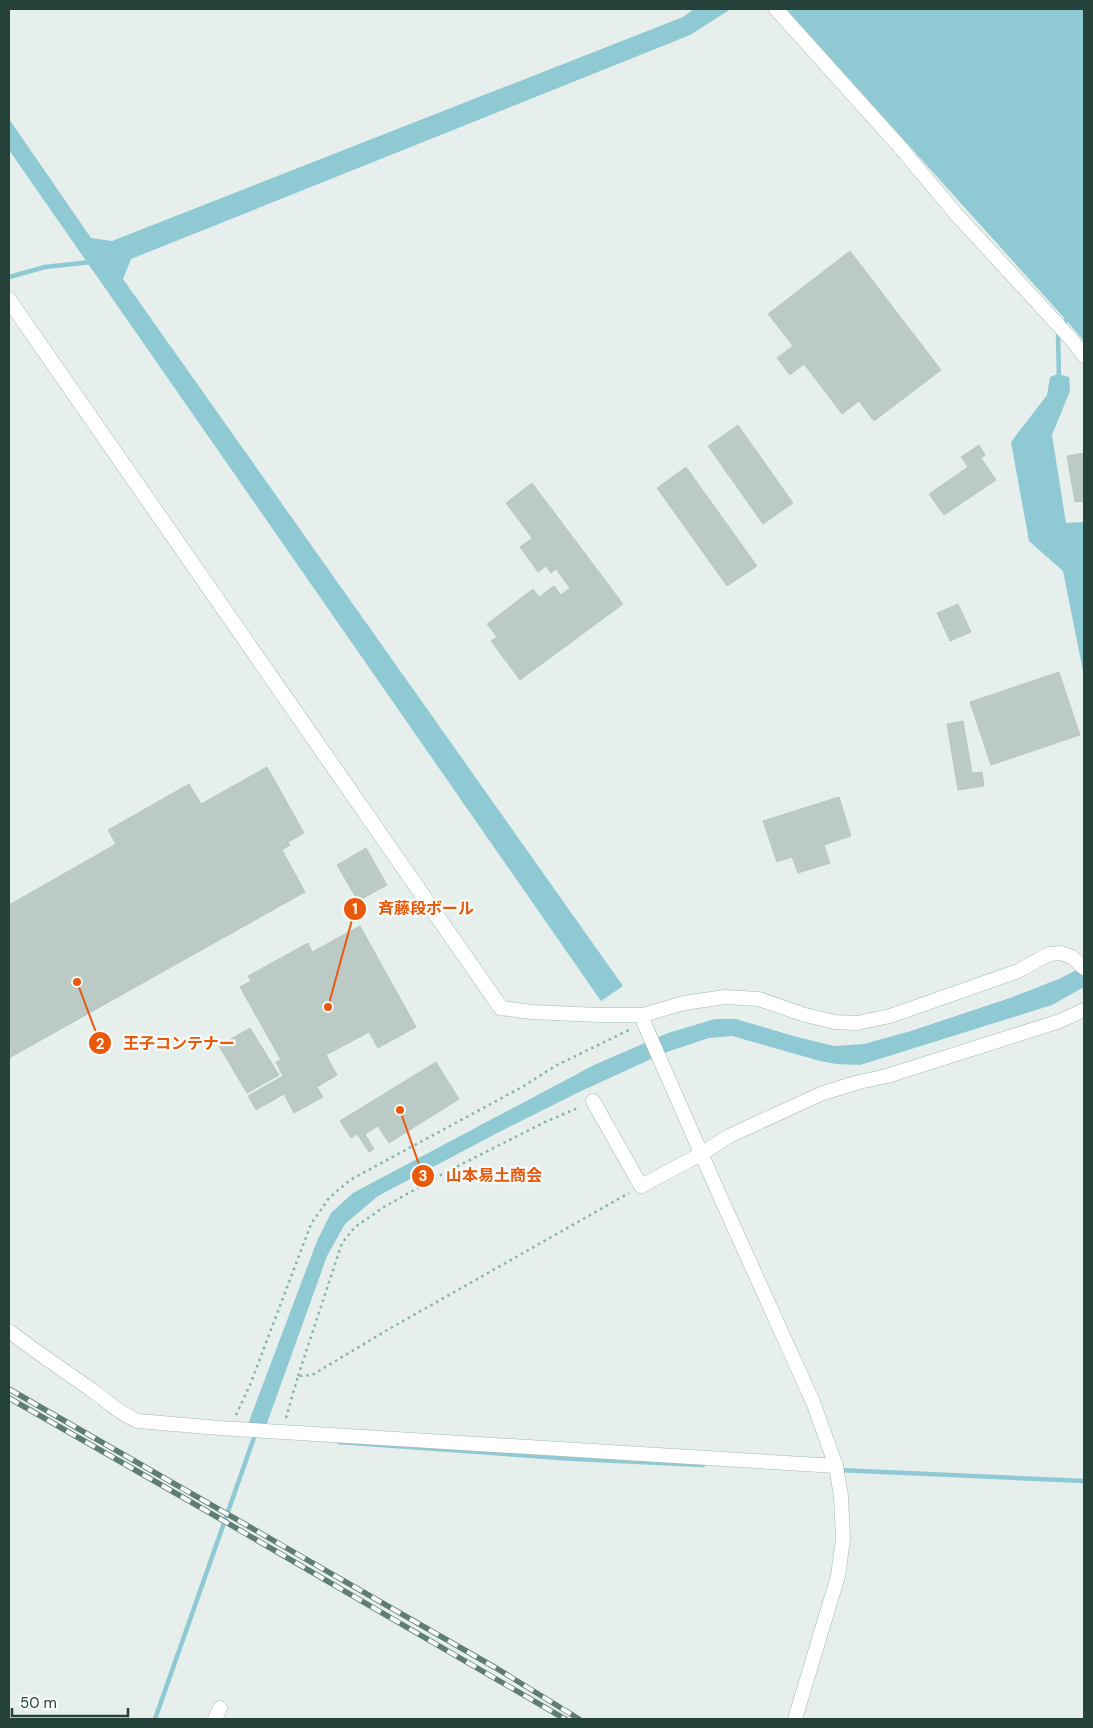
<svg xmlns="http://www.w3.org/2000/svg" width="1093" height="1728" font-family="'DM Sans','Noto Sans JP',sans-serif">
<rect width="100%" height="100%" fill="#e6efeb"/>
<g fill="#8ec9d4">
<polygon points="694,9 731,9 690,35 131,259 123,279 623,986 601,1001 9,150 9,119 91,238 112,241 683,17"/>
<polygon points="786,9 1084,9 1084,341 1066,320"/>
<polygon points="1058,374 1069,377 1070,391 1052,435 1066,523 1084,522 1084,676 1063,571 1029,541 1011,442 1047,395 1050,377"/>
<polygon points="1084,966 1084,987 1052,1005 860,1065 836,1064 820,1061 732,1036 709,1038 664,1053 577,1093 503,1130 378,1196 345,1224 327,1256 266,1426 248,1424 317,1241 331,1213 353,1193 594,1065 668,1033 715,1019 736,1019 797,1037 834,1046 864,1044 911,1031 1010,998 1061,978"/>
</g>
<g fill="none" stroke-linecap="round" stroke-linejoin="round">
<g stroke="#8ec9d4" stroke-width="4.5">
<polyline points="9,277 45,267 91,262"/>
<polyline points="1059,380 1058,336 1066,320"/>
<polyline points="339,1442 575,1459 703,1465"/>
<polyline points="838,1470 1084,1481"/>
<polyline points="155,1719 256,1432"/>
</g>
</g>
<g fill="#bbcac4" stroke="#b8c9c2">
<polygon points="850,251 941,370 874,421 859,401 842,414 804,364 790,375 777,358 793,346 768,314"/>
<polygon points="738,425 793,503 763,524 708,446"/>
<polygon points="979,445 985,455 981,458 996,480 944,515 929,494 968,467 961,457"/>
<polygon points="1084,453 1084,501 1075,502 1067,456"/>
<polygon points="686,467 757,566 727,586 657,488"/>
<polygon points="532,483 623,604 520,680 491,641 497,637 487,624 533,589 539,597 554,586 561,595 570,588 556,569 551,573 546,566 538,572 520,547 532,538 506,503"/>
<polygon points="958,604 971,632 950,641 937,613"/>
<polygon points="1059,672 1080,735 991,765 970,702"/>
<polygon points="963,721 972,773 982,772 984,786 958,790 947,724"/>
<polygon points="267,767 304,833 288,842 290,845 282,850 305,892 9,1058 9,905 116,844 108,830 189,784 201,804"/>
<polygon points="839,797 851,836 824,845 830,863 798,873 792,857 777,862 763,821"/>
<polygon points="366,848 387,885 358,901 337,865"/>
<polygon points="360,926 416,1027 378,1048 369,1032 326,1055 337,1075 317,1087 323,1097 294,1113 284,1094 256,1110 248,1096 283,1076 276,1062 281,1060 240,987 251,981 248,976 308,943 312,952"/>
<polygon points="250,1028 279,1075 247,1093 219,1046"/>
<polygon points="436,1062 459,1099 389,1143 378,1126 365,1134 374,1149 369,1152 357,1134 351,1138 340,1121"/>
</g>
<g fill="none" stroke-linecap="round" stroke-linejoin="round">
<g stroke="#a8b8b2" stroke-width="15">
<g id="street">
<polyline points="776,9 900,147 956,214 1072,340 1084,356"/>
<polyline points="501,1008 531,1012 599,1015 643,1015 684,1003 725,997 759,999 805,1015 835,1022 857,1023 890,1016 1018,971 1049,954 1061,953 1072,957 1084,968"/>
<polyline points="643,1015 644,1023 719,1194 813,1402 836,1466 841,1496 843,1539 838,1576 795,1719"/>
<polyline points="593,1101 641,1186 701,1154 729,1136 823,1093 859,1082 887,1076 1060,1021 1084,1010"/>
<path d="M9,1331C36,1352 65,1371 93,1391C108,1402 120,1414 138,1421L219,1428L836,1466"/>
<polyline points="215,1719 220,1708"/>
</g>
</g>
<g stroke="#a4bbb3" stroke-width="16">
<polyline id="secondary" points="9,300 501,1008"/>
</g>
<g stroke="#86b3a5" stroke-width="2.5" stroke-dasharray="2.5 4" stroke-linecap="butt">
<polyline points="298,1376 342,1243 355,1227 384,1207 446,1172 545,1122 580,1107"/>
<polyline points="236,1415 250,1385 311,1224 329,1198 350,1180 524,1086 555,1066 629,1030"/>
<polyline points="286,1418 298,1376 312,1375 389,1329 629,1193"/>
</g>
<use href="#street" stroke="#fff" stroke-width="14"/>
<use href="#secondary" stroke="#fff" stroke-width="15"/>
<g stroke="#5f7d75" stroke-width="5.5">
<g id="rail">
<polyline points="9,1389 496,1668 579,1719"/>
<polyline points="9,1398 205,1510 565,1719"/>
</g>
</g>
<use href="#rail" stroke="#f7fbf9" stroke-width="4" stroke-dasharray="11" stroke-linecap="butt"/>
</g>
<path fill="none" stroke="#e8590c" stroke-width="2" d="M328 1007L355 909M77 982L100 1043M400 1110L423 1176"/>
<g fill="#e8590c" stroke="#f7fbf9" stroke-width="2">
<circle cx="328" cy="1007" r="5"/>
<circle cx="77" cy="982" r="5"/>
<circle cx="400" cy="1110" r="5"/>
<circle cx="355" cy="909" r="12"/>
<circle cx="100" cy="1043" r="12"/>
<circle cx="423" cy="1176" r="12"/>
</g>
<g font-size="15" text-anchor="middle" font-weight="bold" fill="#fff">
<text x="355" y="914">1</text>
<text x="100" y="1049">2</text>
<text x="423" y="1181">3</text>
</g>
<g font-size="16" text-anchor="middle" font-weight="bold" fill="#e8590c" stroke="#f7fbf9" stroke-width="4.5" stroke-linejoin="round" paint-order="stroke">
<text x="426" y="914">斉藤段ボール</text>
<text x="179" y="1049">王子コンテナー</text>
<text x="494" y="1181">山本易土商会</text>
</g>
<rect width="1093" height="1728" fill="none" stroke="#24423a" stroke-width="20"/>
<path d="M12 1708v8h116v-8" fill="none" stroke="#24423a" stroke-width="2.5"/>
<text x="20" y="1708" font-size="15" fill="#24423a" stroke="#f7fbf9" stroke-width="4" paint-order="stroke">50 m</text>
</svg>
